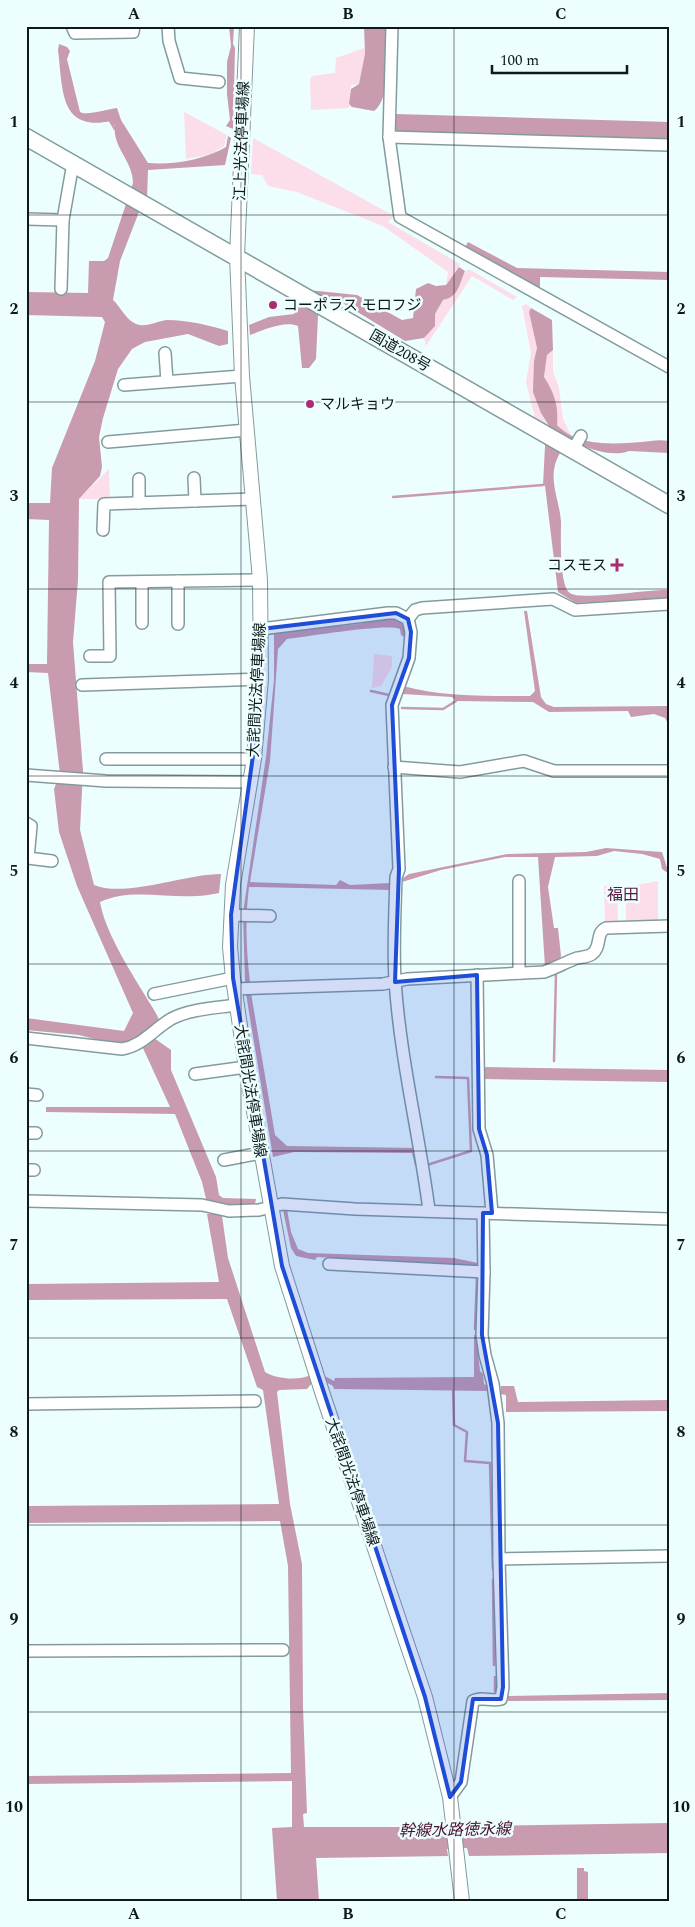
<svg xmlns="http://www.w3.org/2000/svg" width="695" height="1927" font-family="Spectral,'Noto Sans JP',serif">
<rect width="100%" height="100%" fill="#edfeff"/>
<g fill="#fcddea">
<polygon points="364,48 366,54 359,84 351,85 349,108 311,110 310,80 312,76 335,73 336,58"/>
<polygon points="184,112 227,135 224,146 211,154 186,159"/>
<polygon points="253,138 394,216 388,222 460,264 459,267 446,285 448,272 383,226 297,192 268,186 262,175 251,174"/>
<path d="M469,269L517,297L513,300L472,276L426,346L424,338L435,326V314L443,300C465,295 455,278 469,269Z"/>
<polygon points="526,304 531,308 529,312 537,348 534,361 541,413 549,429 536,422 526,382 531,353 522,306"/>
<polygon points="553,350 553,371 559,388 563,419 572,437 566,434 557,425 558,416 544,377 547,355"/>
<polygon points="109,469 110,499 79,499"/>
<polygon points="374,654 392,656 392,667 381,686 372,688"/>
<polygon points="658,881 658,923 626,924 626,887"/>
<polygon points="617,885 618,924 605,925 604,886"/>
</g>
<g fill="#c89baf">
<polygon points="229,26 234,26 233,44 235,48 233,129 226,126 230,120 227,94 227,62 231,46"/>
<path d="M364,26H387C387,48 392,98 374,111L352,107L349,104L351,89L359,84L365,54Z"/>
<path d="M59,44L67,47L70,51L67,59L80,112C87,116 107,109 117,108L121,120L148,163C174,165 203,160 226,147L228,136L231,138L225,165L148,170L147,199L139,212L120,261L113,300C120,306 126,320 136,324C147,328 156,321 167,320C188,320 208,325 228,331V344L219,346L188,334L145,342L132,349L118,369L103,418L99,437L102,467L100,476L79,499L78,580L73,642L83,771L80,830L94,885C125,898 185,874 221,874L219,893C212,894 204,896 196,896C165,898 129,888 100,902C105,931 128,967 143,992C149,1003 156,1011 160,1022L154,1038L171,1050V1070L216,1177L219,1195L223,1198L256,1199L255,1204L224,1205L207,1203L202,1182L175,1114L46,1112V1107H170L142,1046L103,1043L102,1041L79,1035L26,1030V1018L124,1031L133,1013L77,886L59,832L54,789L60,774L48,673L26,672V664H47L49,520L26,519V503H50L52,468L95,361L105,322L102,317L26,315V292L88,293L89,261H104L108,258L133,183C133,161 112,147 115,126L111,121C59,132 63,89 58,50Z"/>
<polygon points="396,114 669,122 669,140 396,132"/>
<polygon points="468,242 517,268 669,272 669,280 540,277 540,288 465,247"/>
<path d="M459,267L465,271C459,284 459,297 443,300L435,314V326L424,338L405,341L341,302L326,301L318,315L316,359L309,368H302L298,326C285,320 263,330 250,335L249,325L269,317L294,314L308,290L357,295L402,320L413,318L416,289L428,283L436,286L446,285Z"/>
<path d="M531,308L552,320L553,350L547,355L544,377C554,392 559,407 557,425C578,447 613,444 642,442C650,441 660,439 669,441V453L629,451C613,458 585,448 571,440C564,443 557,458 555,465C550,484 560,503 561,522C561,535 559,586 570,593C580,601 649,589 669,590V598L576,603L558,592L545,486L543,485L545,446L549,426L541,413L533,392L534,361L537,348L529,312Z"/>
<path d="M524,611H527L541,697L546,704L554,707L669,706V725L665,718L654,714L631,717L628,711L549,712L533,702L456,701L452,697L403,694L398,697L403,686C442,697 490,696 530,696L535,691Z"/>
<path d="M383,618C396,618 402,620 407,633L404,637L401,635L400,629C385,623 307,637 287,639L278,649L270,761L250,882L336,885L340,880L350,885L390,883L391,890L249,887C245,919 246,949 250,982H245L243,913L266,757L274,680V632L359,624Z"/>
<polygon points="606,848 662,852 669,874 662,869 660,859 642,854 614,851 597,856 555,857 548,887 554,928 558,928 561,956 558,963 545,967 538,857 505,857 441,870 402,882 403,878 409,874 507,854 586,852"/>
<polygon points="251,993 275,1135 287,1146 417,1148 421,1167 415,1166 412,1153 294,1152 273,1157 246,994"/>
<polygon points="484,1067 669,1070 669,1082 483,1079"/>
<polygon points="287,1209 291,1232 298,1249 308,1253 454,1258 478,1263 478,1266 317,1257 315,1260 296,1256 291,1248 283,1210"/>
<path d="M211,1211L222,1216L228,1258L265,1372C276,1379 298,1381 311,1375L312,1383L307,1389L279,1390L277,1392L290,1504L302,1564L303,1707L307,1813L303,1814L304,1827H445L446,1833H466V1826L669,1823V1853L469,1856L467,1848L447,1849L448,1856L316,1858L319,1901H277L272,1828L292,1827V1781L26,1784V1776L291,1773L288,1566L280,1521L26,1523V1506L279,1504L263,1390L257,1387L227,1299L26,1300V1284L219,1282L207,1214H212Z"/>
<polygon points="474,1335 476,1335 480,1371 483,1374 484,1384 489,1387 490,1391 334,1389 333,1386 324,1381 321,1374 334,1381 335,1378 474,1377"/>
<polygon points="501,1386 514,1386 518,1402 669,1400 669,1411 506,1412 506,1395 500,1394"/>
<polygon points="669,1693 669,1700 508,1701 508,1696"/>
<polygon points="577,1868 584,1868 584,1871 588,1872 588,1901 577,1901"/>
</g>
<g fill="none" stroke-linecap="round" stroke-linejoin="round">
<g stroke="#c89baf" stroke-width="2.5">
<polyline points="109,119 115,129"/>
<polyline points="393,497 543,485"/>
<polyline points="371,691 389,695"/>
<polyline points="402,708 443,709 456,701"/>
<polyline points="554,1061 556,973"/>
<polyline points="427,1165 471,1151 468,1078 436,1077"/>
<polyline points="475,1329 477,1278"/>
<polyline points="453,1389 454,1425 467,1432 465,1461 490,1463 493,1569"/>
<polyline points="493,1580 494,1665"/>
<polyline points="495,1677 495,1691"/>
</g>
<g stroke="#829c9e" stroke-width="14">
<g id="minor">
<polyline points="72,26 75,33 133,32 134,26"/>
<polyline points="168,26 169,41 180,78 219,82"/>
<polyline points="392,26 389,137 400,217 669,367"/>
<polyline points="389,137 669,145"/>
<polyline points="26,219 63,220"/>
<polyline points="61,289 63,220 73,163"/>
<polyline points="165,353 167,381"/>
<polyline points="124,385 242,376"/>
<polyline points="108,442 247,430"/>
<polyline points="573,450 581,436"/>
<polyline points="194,478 195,501"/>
<polyline points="139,503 139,479"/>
<polyline points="103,530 104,504 253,499"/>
<polyline points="178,581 178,624"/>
<polyline points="142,582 142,623"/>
<polyline points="408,619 415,610 422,608 553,599 575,610 669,604"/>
<path d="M261,629L388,613H396L408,619L411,632L409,658L392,705L399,869L396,877C395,911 393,946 395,980C400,1058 419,1133 429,1210"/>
<polyline points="90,656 110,656 109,582 260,580"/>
<polyline points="82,685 261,679"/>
<polyline points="106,759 254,759"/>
<polyline points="394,767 460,772 524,761 554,771 669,771"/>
<polyline points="26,775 106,781 250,782"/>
<polyline points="26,823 31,826 28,858 52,861"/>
<polyline points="519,881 519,973"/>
<polyline points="231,915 270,916"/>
<polyline points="477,975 479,1129 487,1155 492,1213"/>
<path d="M234,989L383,984L407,979L544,972C556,968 566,962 577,958C582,957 588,957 592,954C602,947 595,933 606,928L669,926"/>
<polyline points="154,994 233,978"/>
<path d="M26,1038L122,1049C142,1046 154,1029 171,1019C190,1009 215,1008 236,1005"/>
<polyline points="195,1074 246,1067"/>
<polyline points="26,1094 37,1095"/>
<polyline points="26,1133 36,1133"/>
<polyline points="224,1160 261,1153"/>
<polyline points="26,1170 34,1170"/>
<polyline points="26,1201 202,1205 229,1211 259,1210 282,1204 355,1209 669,1219"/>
<polyline points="329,1264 484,1272"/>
<polyline points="26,1404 255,1401"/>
<polyline points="499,1559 669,1556"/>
<polyline points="26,1651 283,1650"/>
<path d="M450,1797L461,1782L473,1701C481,1696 492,1702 501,1699L503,1687L499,1559L498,1423L493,1384L485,1355L482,1335L484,1272L483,1213"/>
</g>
</g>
<g stroke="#829c9e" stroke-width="16">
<polyline id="major" points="247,26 237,256 242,376 260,580 261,679 254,759 233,885 230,947 233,978 246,1067 282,1266 323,1395 425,1697 450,1797 462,1901"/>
</g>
<g stroke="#829c9e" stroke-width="19">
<polyline id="highway" points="26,137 669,505"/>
</g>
<use href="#minor" stroke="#fff" stroke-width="11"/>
<use href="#major" stroke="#fff" stroke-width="14"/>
<use href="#highway" stroke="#fff" stroke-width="16"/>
</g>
<path fill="#1d4ed8" fill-opacity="0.2" stroke="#1d4ed8" stroke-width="4" stroke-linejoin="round" d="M396,613L408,619L411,632L409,658L392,705L399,869L395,982L477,975L479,1129L487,1155L492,1213H483L482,1335L498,1423L503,1687L501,1699H473L461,1782L450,1797L425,1697L282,1266L233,978L231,915L258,719L261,629Z"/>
<path fill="none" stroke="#0f191a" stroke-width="1" stroke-opacity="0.55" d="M241,26V1901M454,26V1901M26,215H669M26,402H669M26,589H669M26,776H669M26,964H669M26,1151H669M26,1338H669M26,1525H669M26,1712H669"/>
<g fill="#ad2b75" stroke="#edfeff" stroke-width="2">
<circle cx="273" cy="305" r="5"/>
<circle cx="310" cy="404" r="5"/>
<path d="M614.5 557.5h5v5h5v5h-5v5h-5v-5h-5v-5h5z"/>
</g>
<g text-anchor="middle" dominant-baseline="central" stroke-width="5" stroke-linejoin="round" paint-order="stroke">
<g font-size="15" fill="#0f191a" stroke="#edfeff">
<text transform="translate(242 141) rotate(-88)">江上光法停車場線</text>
<text transform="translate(400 351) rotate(30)">国道208号</text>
<text transform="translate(257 690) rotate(-87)">大詫間光法停車場線</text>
<text transform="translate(250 1091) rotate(81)">大詫間光法停車場線</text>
<text transform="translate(352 1482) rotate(71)">大詫間光法停車場線</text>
</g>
<g font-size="15" fill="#0f191a" stroke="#edfeff" text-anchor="start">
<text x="283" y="305">コーポラス モロフジ</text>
<text x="320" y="404">マルキョウ</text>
<text x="607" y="565" text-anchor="end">コスモス</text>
</g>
<g font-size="16" fill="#5a1b3d" stroke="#edfeff">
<text x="623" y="895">福田</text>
</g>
<g font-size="16" font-style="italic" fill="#48122f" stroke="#edfeff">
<text transform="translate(455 1830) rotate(-1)">幹線水路徳永線</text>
</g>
</g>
<rect width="695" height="1927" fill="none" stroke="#edfeff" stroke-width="55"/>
<path d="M492 65v8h135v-8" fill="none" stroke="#0f191a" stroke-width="2.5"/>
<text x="500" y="65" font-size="15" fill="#0f191a" stroke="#edfeff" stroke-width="4" paint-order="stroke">100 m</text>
<rect x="28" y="28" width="640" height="1872" fill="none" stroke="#0f191a" stroke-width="2"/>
<g font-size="16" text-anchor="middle" font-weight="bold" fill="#0f191a">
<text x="134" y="19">A</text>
<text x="348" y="19">B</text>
<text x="561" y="19">C</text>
<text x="14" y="127">1</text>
<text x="681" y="127">1</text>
<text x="14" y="314">2</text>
<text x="681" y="314">2</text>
<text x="14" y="501">3</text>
<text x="681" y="501">3</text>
<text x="14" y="688">4</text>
<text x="681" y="688">4</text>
<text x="14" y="876">5</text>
<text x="681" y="876">5</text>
<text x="14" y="1063">6</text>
<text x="681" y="1063">6</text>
<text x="14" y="1250">7</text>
<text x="681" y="1250">7</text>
<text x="14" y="1437">8</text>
<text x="681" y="1437">8</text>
<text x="14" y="1624">9</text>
<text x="681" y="1624">9</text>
<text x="14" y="1812">10</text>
<text x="681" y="1812">10</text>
<text x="134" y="1919">A</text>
<text x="348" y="1919">B</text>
<text x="561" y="1919">C</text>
</g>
</svg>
